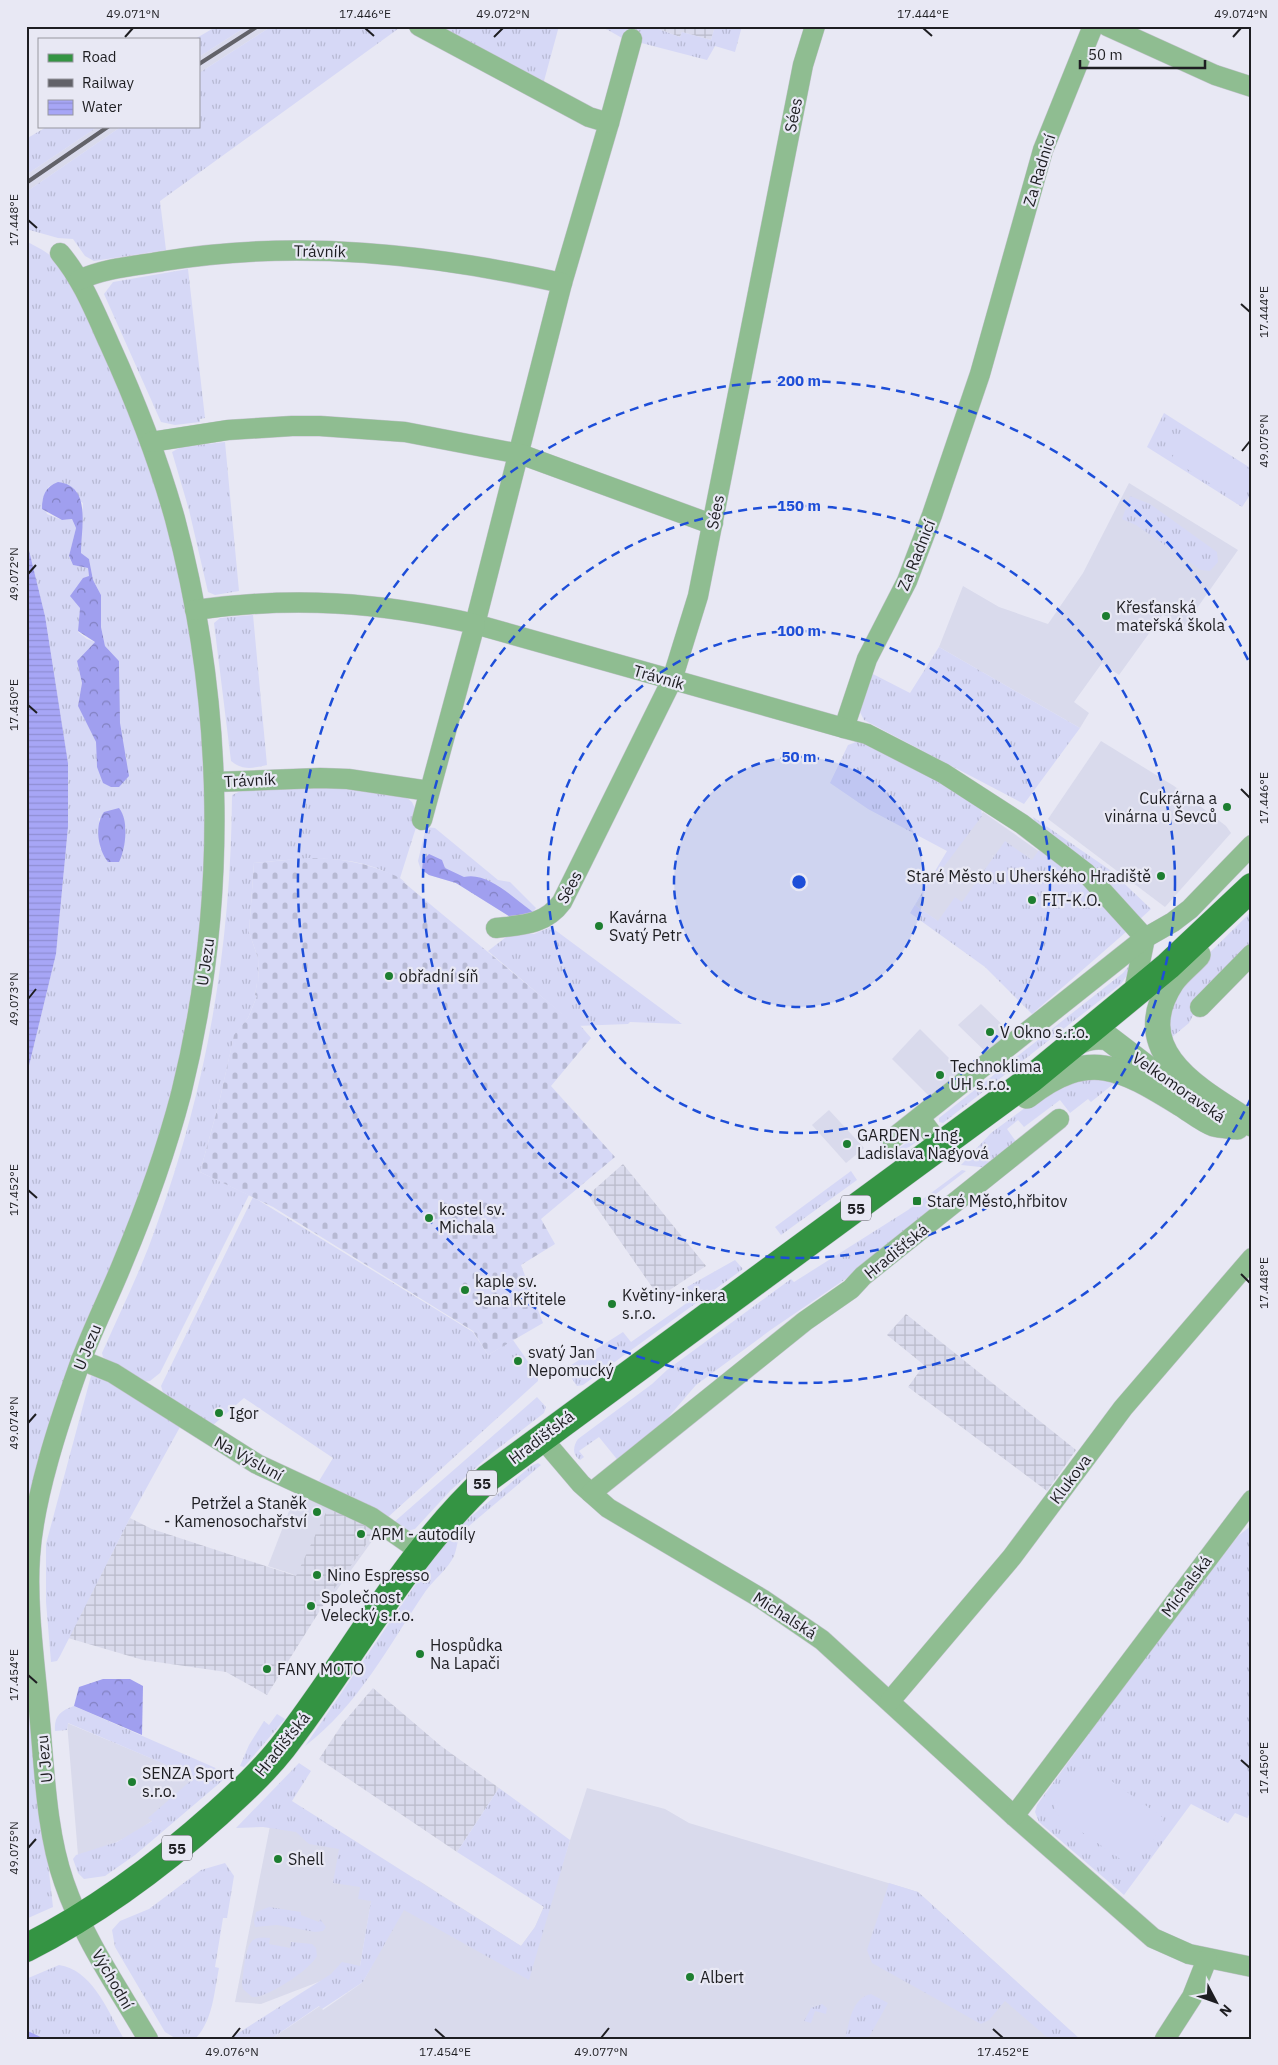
<svg xmlns="http://www.w3.org/2000/svg" width="1278" height="2065" font-family="'IBM Plex Sans',sans-serif">
<defs>
<pattern id="industrial-grid" width="8" height="8" patternUnits="userSpaceOnUse" patternTransform="scale(1.25)"><rect width="8" height="8" fill="#d9daec"/><path d="M0 4h8M4 0v8" fill="none" stroke="#babbca"/></pattern>
<pattern id="grass-tufts" width="24" height="20" patternUnits="userSpaceOnUse" patternTransform="scale(1.25)"><rect width="24" height="20" fill="#d6d8f6"/><path d="M3 7l-1-3M5 7V3M7 7l1-3M15 17l-1-3M17 17v-4M19 17l1-3" fill="none" stroke="#b7b9d3"/></pattern>
<pattern id="forest-crowns" width="20" height="18" patternUnits="userSpaceOnUse" patternTransform="scale(1.25)"><rect width="20" height="18" fill="#a09fef"/><path d="M2 6a3 3 0 1 1 6 0M12 15a3 3 0 1 1 6 0" fill="none" stroke="#8281c1"/></pattern>
<pattern id="cemetery-stones" width="16" height="16" patternUnits="userSpaceOnUse" patternTransform="scale(1.25)"><rect width="16" height="16" fill="#d6d8f6"/><path d="M2 7V4a2 2 0 0 1 4 0v3zM10 15v-3a2 2 0 0 1 4 0v3z" fill="#b7b9d3"/></pattern>
<pattern id="water-rules" width="6" height="5" patternUnits="userSpaceOnUse" patternTransform="scale(1.25)"><rect width="6" height="5" fill="#a7a6f6"/><path d="M0 2.5h6" fill="none" stroke="#8f8ed3"/></pattern>
</defs>
<rect width="100%" height="100%" fill="#e8e8f4"/>
<g fill="#d9daec">
<polygon points="247,26 272,26 199,73 199,57"/>
<polygon points="99,126 122,126 26,192 26,175"/>
<polygon points="1129,483 1238,550 1183,628 1163,614 1119,675 1102,663 1074,702 1089,713 1080,728 939,647 963,586 999,607 1048,624 1083,573"/>
<polygon points="1101,741 1174,786 1226,826 1231,833 1165,907 1048,819"/>
<polygon points="983,812 1084,883 1003,968 915,905"/>
<polygon points="981,1004 1015,1037 991,1057 958,1025"/>
<polygon points="920,1029 963,1072 935,1102 892,1059"/>
<polygon points="829,1110 864,1148 846,1163 812,1125"/>
<polygon points="296,1493 380,1530 331,1598 292,1574 268,1566"/>
<polygon points="67,1723 196,1777 153,1820 133,1834 108,1846 78,1855"/>
<polygon points="587,1788 665,1809 689,1823 918,1892 1079,2039 271,2039 320,2006 323,2010 363,1982 418,1880 521,1946 535,1927 563,1862"/>
<polygon points="271,1821 347,1843 376,1873 360,1966 261,2004 235,2002"/>
</g>
<g fill="url(#industrial-grid)">
<polygon points="650,26 715,26 711,40 682,32 680,37"/>
<polygon points="623,1164 706,1266 659,1297 588,1195"/>
<polygon points="906,1314 1076,1450 1047,1491 908,1387 924,1365 887,1335"/>
<polygon points="330,1504 378,1528 329,1596 267,1695 226,1672 143,1660 68,1638 130,1518 152,1529 296,1576"/>
<polygon points="373,1688 441,1746 499,1788 457,1852 319,1759 343,1723"/>
</g>
<g fill="url(#grass-tufts)" fill-rule="evenodd">
<polygon points="217,26 247,26 199,57 199,39 195,39"/>
<polygon points="272,26 402,26 160,201 166,250 94,261 85,256 73,239 58,238 26,229 26,192 122,126 199,126 199,73"/>
<polygon points="429,26 559,26 544,81"/>
<polygon points="601,26 650,26 680,37 682,32 711,40 715,26 742,26 735,52 715,46 707,60 622,38"/>
<polygon points="48,126 99,126 26,175 26,139"/>
<path d="M26,241C35,246 46,251 53,258C72,278 90,325 103,351C176,500 216,703 205,869C199,950 187,1029 168,1109L26,1527V1078L56,954L68,827V763L45,616L26,538ZM49,486L83,503L81,553L89,559L93,580L101,595V627L105,646L119,661C121,693 115,730 127,759L97,767L96,742L78,706L82,683L77,661L95,642L87,639L78,632L80,608L89,576L88,568L73,565L69,557L76,528L72,519L62,520L47,514L42,501ZM99,818L126,827L123,845L100,849Z"/>
<polygon points="188,269 205,418 200,419 200,422 175,425 161,422 104,294 113,282"/>
<polygon points="1164,413 1252,469 1252,492 1242,507 1147,447"/>
<polygon points="225,442 239,591 215,595 208,592 189,510 172,452 181,447"/>
<polygon points="1130,496 1150,504 1217,552 1218,562 1210,571 1201,570 1136,525 1122,519"/>
<path d="M253,615L267,765C253,768 243,771 231,761L214,623L220,618Z"/>
<polygon points="939,647 1080,728 1024,804 864,720 860,712 869,672 910,693"/>
<polygon points="859,741 952,787 981,807 982,816 915,905 938,921 955,897 962,902 1005,841 1032,860 1039,850 1074,871 1126,932 1032,1014 985,967 910,913 947,851 868,809 830,783 848,745"/>
<path d="M346,787L406,797L412,802L419,818L400,878L408,885C361,851 309,858 254,863L249,932L258,958L259,983H257L255,995L257,996L248,1018L234,1036L219,1103L200,1172L249,1195L160,1373L150,1381L143,1382L103,1357L102,1353C121,1310 142,1268 157,1224C208,1083 231,944 232,795L243,790Z"/>
<polygon points="1033,817 1110,870 1151,909 1138,921 1036,825"/>
<polygon points="426,827 435,828 498,880 510,882 536,908 528,918 515,920 456,883 429,875 421,870 418,861"/>
<polygon points="1252,911 1252,949 1202,998 1189,1023 1166,1042 1164,1012 1187,975"/>
<polygon points="551,927 682,1024 630,1022 628,1024 576,1026 488,951 510,934 534,934"/>
<polygon points="1131,963 1130,971 1121,984 943,1123 939,1122 939,1118 1123,973"/>
<polygon points="1079,1076 1117,1081 1091,1102 1088,1099 1070,1113 1060,1100 1024,1127 1018,1120 1007,1129 1017,1143 990,1168 961,1165 991,1133 1049,1090"/>
<polygon points="916,1136 919,1140 891,1160 888,1156"/>
<path d="M962,1170L966,1171L932,1197L941,1208L844,1280L772,1329L696,1385L647,1442L620,1463L599,1437L579,1451L584,1457L580,1460C572,1455 573,1446 578,1439L652,1384L667,1370L791,1279L794,1282L908,1210Z"/>
<polygon points="851,1171 857,1180 781,1235 775,1227"/>
<polygon points="253,1197 473,1332 488,1355 513,1340 538,1376 538,1381 387,1518 319,1481 333,1458 244,1398 212,1426 163,1392 161,1386"/>
<polygon points="735,1260 743,1269 583,1385 577,1386 565,1369 623,1332 631,1342 694,1298 687,1287"/>
<polygon points="91,1376 105,1377 180,1427 130,1518 60,1656 57,1661 51,1662 46,1602 46,1544"/>
<polygon points="537,1397 546,1407 544,1413 492,1453 451,1490 415,1529 407,1531 393,1523"/>
<path d="M538,1463L541,1465L463,1531C456,1541 458,1546 454,1556C448,1569 433,1580 425,1592C389,1645 358,1706 305,1746L435,1556L462,1524L531,1466Z"/>
<polygon points="1252,1525 1252,1810 1247,1818 1235,1813 1228,1823 1191,1804 1124,1895 1039,1822 1035,1812 1037,1805 1150,1650 1238,1536"/>
<polygon points="26,1671 53,1907 26,1919"/>
<path d="M74,1706L227,1773L222,1781L135,1855L105,1876L84,1879L78,1873L73,1859L76,1855L117,1842L152,1821L148,1818L195,1777L68,1723L67,1730L55,1731C54,1716 60,1711 74,1706Z"/>
<polygon points="277,1714 285,1719 244,1767 240,1766 249,1745 264,1721 269,1725"/>
<polygon points="299,1763 311,1771 292,1801 521,1946 535,1927 544,1907 457,1852 499,1788 570,1840 529,1980 404,1910 363,1982 322,2009 319,2006 271,2039 229,2039 331,1974 342,1962 360,1966 371,1901 358,1899 360,1887 333,1883 339,1849 309,1844 296,1832 263,1827 236,1828"/>
<path d="M225,1863L234,1876L227,1918H223L215,1967L219,1968C214,1992 213,2021 195,2039L175,2038L165,2032L115,1947L112,1930L120,1921L149,1909L201,1870Z"/>
<polygon points="889,1883 918,1892 1080,2039 1049,2039 1005,2001 989,2020 981,2024 872,1963 867,1950"/>
<polygon points="269,1907 301,1912 301,1915 319,1922 320,1919 326,1927 323,1931 315,1932 277,1925 255,1927 254,1922 256,1912"/>
<path d="M270,1938L269,1944L290,1948L291,1942L312,1944L316,1948L317,1956C311,1969 266,1999 252,1997L243,1989L242,1984C244,1973 244,1948 253,1940C258,1937 265,1938 270,1938Z"/>
<path d="M59,1965C93,1970 108,2012 124,2039H26V1979Z"/>
<path d="M871,1994L888,2003L868,2039H845C850,2021 851,1999 871,1994Z"/>
<polygon points="822,2004 827,2008 826,2014 815,2011 811,2023 804,2021 811,2008"/>
</g>
<g fill="url(#forest-crowns)">
<path d="M58,482C92,486 81,527 81,553L89,559L93,580L101,595V627L105,646L119,661L120,723L129,776L119,787H111L103,783L97,767L96,742L78,706L82,683L77,661L95,642L78,631L80,608L70,596L83,578L89,576L88,568L73,565L69,556L76,528L72,519L62,520L42,509C42,496 45,487 58,482Z"/>
<path d="M119,808C129,820 126,848 119,862H108C98,850 94,825 104,812Z"/>
<path d="M429,854L442,860L445,868L464,877C488,871 514,899 533,912L528,918L515,920L456,883L429,875L422,870L423,860Z"/>
<polygon points="103,1679 130,1679 143,1686 142,1735 74,1706 79,1687"/>
</g>
<path fill="url(#cemetery-stones)" d="M309,858C341,858 367,863 396,876L576,1025L579,1024L591,1038L551,1086L615,1157L541,1219L555,1244L521,1265L543,1323L488,1355L473,1331L273,1207L200,1172L219,1103L234,1035L248,1018L257,996L255,995L257,983H259L258,958L249,932L254,863Z"/>
<g fill="#d6d8f6">
<polygon points="1188,432 1252,471 1252,483 1240,502 1171,459"/>
<path d="M1089,1765L1162,1817C1164,1825 1142,1859 1134,1862C1131,1864 1129,1863 1126,1863L1059,1816L1055,1811L1054,1802C1061,1789 1074,1765 1089,1765Z"/>
</g>
<polygon fill="url(#water-rules)" points="26,538 45,616 68,763 68,827 56,954 26,1078"/>
<g fill="none" stroke-linecap="round" stroke-linejoin="round">
<polyline stroke="#a7a6f6" stroke-width="5" points="26,2033 39,2039"/>
<g stroke="#c4c4ce" stroke-width="21">
<g id="minor">
<polyline points="419,26 589,117 609,123 562,283"/>
<polyline points="1093,26 1043,150 980,374 932,515 907,581 867,659 844,728 867,734 943,773 1022,824 1086,873 1145,938"/>
<polyline points="1107,26 1215,75 1252,87"/>
<polyline points="609,123 632,39"/>
<path d="M60,253C82,279 95,312 109,343C135,400 158,458 175,519C225,707 228,905 181,1094C166,1151 146,1207 123,1262C109,1297 92,1330 79,1366C59,1422 34,1497 30,1556C26,1611 37,1678 41,1734C45,1781 48,1837 64,1882C83,1938 118,1988 148,2039"/>
<path d="M79,280C105,268 135,266 164,261C297,239 431,254 562,283L475,624L844,728"/>
<polyline points="151,442 228,430 292,426 320,426 405,432 520,454 703,521 713,523"/>
<path d="M195,610C294,596 378,602 475,624L422,820"/>
<polyline points="215,782 320,778 348,779 429,791"/>
<path d="M496,928C522,925 545,925 562,902L672,680L698,596L803,65L815,26"/>
<polyline points="1133,996 1145,938"/>
<polyline points="1200,1007 1252,954"/>
<polyline points="920,1118 941,1146"/>
<polyline points="892,1139 1145,938 1173,922 1190,909 1252,845"/>
<polyline points="81,1360 113,1373 257,1464 371,1517 420,1551"/>
<polyline points="541,1437 581,1484 608,1508 762,1599 822,1640 1014,1816 1153,1938 1189,1954 1252,1967"/>
<polyline points="591,1493 805,1321 851,1289 863,1276 1059,1119"/>
<polyline points="890,1701 1012,1557 1123,1408 1252,1258"/>
<polyline points="1014,1816 1252,1500"/>
<polyline points="1165,2039 1192,1997 1207,1959"/>
</g>
</g>
<g stroke="#c4c4ce" stroke-width="26">
<g id="tertiary">
<path d="M1198,955C1190,964 1179,972 1172,982C1126,1053 1201,1091 1252,1124"/>
<path d="M1072,1045C1084,1039 1094,1035 1108,1038L1159,1077"/>
<path d="M1027,1096C1089,1048 1121,1067 1181,1104C1191,1110 1203,1120 1214,1124C1221,1126 1230,1126 1237,1127"/>
</g>
</g>
<g stroke="#c4c4ce" stroke-width="29">
<path id="primary" d="M26,1948C97,1912 159,1866 218,1813C240,1793 263,1772 282,1748C352,1658 404,1556 488,1478L1031,1079L1168,966L1252,887"/>
</g>
<use href="#minor" stroke="#8fbd91" stroke-width="20"/>
<use href="#tertiary" stroke="#8fbd91" stroke-width="25"/>
<use href="#primary" stroke="#349443" stroke-width="28"/>
<g stroke="#626269" stroke-width="4">
<polyline points="199,64 258,26"/>
<polyline points="26,183 109,126"/>
</g>
</g>
<path fill="none" stroke="#1e1e22" stroke-width="2" d="M365,28L374,36M923,28L932,36M125,37L133,28M494,37L503,28M1233,37L1241,28M28,220L37,228M1241,304L1250,312M1242,451L1250,441M28,574L36,565M28,705L37,713M1241,789L1250,798M28,999L36,989M28,1190L37,1198M1241,1274L1250,1283M28,1423L36,1414M28,1675L37,1683M1241,1760L1250,1768M28,1848L36,1839M435,2029L445,2038M993,2029L1003,2038M232,2038L240,2028M601,2038L609,2028"/>
<circle cx="799" cy="882" r="125" fill="#1d4ed8" fill-opacity=".12"/>
<g fill="none" stroke="#1d4ed8" stroke-width="2.5" stroke-dasharray="9 6">
<circle cx="799" cy="882" r="125"/>
<circle cx="799" cy="882" r="251"/>
<circle cx="799" cy="882" r="376"/>
<path d="M1251 1098A501 501 0 1 1 1251 666"/>
</g>
<g fill="#1d7e30" stroke="#e8e8f4" stroke-width="2">
<circle cx="1106" cy="616" r="5"/>
<circle cx="1227" cy="807" r="5"/>
<circle cx="1161" cy="876" r="5"/>
<circle cx="1032" cy="900" r="5"/>
<circle cx="599" cy="926" r="5"/>
<circle cx="389" cy="976" r="5"/>
<circle cx="990" cy="1032" r="5"/>
<circle cx="940" cy="1075" r="5"/>
<circle cx="847" cy="1144" r="5"/>
<rect x="912" y="1196" width="10" height="10" rx="2.5"/>
<circle cx="429" cy="1218" r="5"/>
<circle cx="465" cy="1290" r="5"/>
<circle cx="612" cy="1304" r="5"/>
<circle cx="518" cy="1361" r="5"/>
<circle cx="219" cy="1413" r="5"/>
<circle cx="317" cy="1512" r="5"/>
<circle cx="361" cy="1534" r="5"/>
<circle cx="317" cy="1575" r="5"/>
<circle cx="311" cy="1606" r="5"/>
<circle cx="420" cy="1654" r="5"/>
<circle cx="267" cy="1669" r="5"/>
<circle cx="132" cy="1782" r="5"/>
<circle cx="278" cy="1859" r="5"/>
<circle cx="690" cy="1977" r="5"/>
</g>
<g text-anchor="middle" dominant-baseline="central" stroke-width="4.5" stroke-linejoin="round" paint-order="stroke">
<g fill="#e8e8f4" stroke="#5b5b61" stroke-width="1">
<rect x="841" y="1195.5" width="30" height="25" rx="4"/>
<rect x="467" y="1470.5" width="30" height="25" rx="4"/>
<rect x="162" y="1835.5" width="30" height="25" rx="4"/>
</g>
<g font-size="15" font-weight="bold" fill="#1e1e22">
<text x="856" y="1208">55</text>
<text x="482" y="1483">55</text>
<text x="177" y="1848">55</text>
</g>
<g font-size="16" fill="#1e1e22" stroke="#e8e8f4">
<text transform="translate(793 115) rotate(-79)">Sées</text>
<text transform="translate(1039 170) rotate(-73)">Za Radnicí</text>
<text transform="translate(320 251) rotate(1)">Trávník</text>
<text transform="translate(715 512) rotate(-79)">Sées</text>
<text transform="translate(916 555) rotate(-68)">Za Radnicí</text>
<text transform="translate(659 677) rotate(16)">Trávník</text>
<text transform="translate(250 780) rotate(-3)">Trávník</text>
<text transform="translate(569 887) rotate(-62)">Sées</text>
<text transform="translate(205 962) rotate(-82)">U Jezu</text>
<text transform="translate(1179 1087) rotate(35)">Velkomoravská</text>
<text transform="translate(896 1251) rotate(-39)">Hradišťská</text>
<text transform="translate(87 1347) rotate(-68)">U Jezu</text>
<text transform="translate(541 1437) rotate(-37)">Hradišťská</text>
<text transform="translate(249 1458) rotate(29)">Na Výsluní</text>
<text transform="translate(1070 1479) rotate(-53)">Klukova</text>
<text transform="translate(1186 1586) rotate(-53)">Michalská</text>
<text transform="translate(785 1615) rotate(33)">Michalská</text>
<text transform="translate(282 1744) rotate(-51)">Hradišťská</text>
<text transform="translate(44 1759) rotate(-96)">U Jezu</text>
<text transform="translate(113 1979) rotate(60)">Východní</text>
</g>
<g font-size="16" fill="#1e1e22" stroke="#e8e8f4" text-anchor="start">
<text x="1116" y="607">Křesťanská<tspan x="1116" dy="18">mateřská škola</tspan></text>
<text x="1217" y="798" text-anchor="end">Cukrárna a<tspan x="1217" dy="18">vinárna u Ševců</tspan></text>
<text x="1151" y="876" text-anchor="end">Staré Město u Uherského Hradiště</text>
<text x="1042" y="900">FIT-K.O.</text>
<text x="609" y="917">Kavárna<tspan x="609" dy="18">Svatý Petr</tspan></text>
<text x="399" y="976">obřadní síň</text>
<text x="1000" y="1032">V Okno s.r.o.</text>
<text x="950" y="1066">Technoklima<tspan x="950" dy="18">UH s.r.o.</tspan></text>
<text x="857" y="1135">GARDEN - Ing.<tspan x="857" dy="18">Ladislava Nagyová</tspan></text>
<text x="927" y="1201">Staré Město,hřbitov</text>
<text x="439" y="1209">kostel sv.<tspan x="439" dy="18">Michala</tspan></text>
<text x="475" y="1281">kaple sv.<tspan x="475" dy="18">Jana Křtitele</tspan></text>
<text x="622" y="1295">Květiny-inkera<tspan x="622" dy="18">s.r.o.</tspan></text>
<text x="528" y="1352">svatý Jan<tspan x="528" dy="18">Nepomucký</tspan></text>
<text x="229" y="1413">Igor</text>
<text x="307" y="1503" text-anchor="end">Petržel a Staněk<tspan x="307" dy="18">- Kamenosochařství</tspan></text>
<text x="371" y="1534">APM - autodíly</text>
<text x="327" y="1575">Nino Espresso</text>
<text x="321" y="1597">Společnost<tspan x="321" dy="18">Velecký s.r.o.</tspan></text>
<text x="430" y="1645">Hospůdka<tspan x="430" dy="18">Na Lapači</tspan></text>
<text x="277" y="1669">FANY MOTO</text>
<text x="142" y="1773">SENZA Sport<tspan x="142" dy="18">s.r.o.</tspan></text>
<text x="288" y="1859">Shell</text>
<text x="700" y="1977">Albert</text>
</g>
</g>
<circle cx="799" cy="882" r="8" fill="#1d4ed8" stroke="#e8e8f4" stroke-width="2.5"/>
<g font-size="15" text-anchor="middle" font-weight="bold" fill="#1d4ed8" stroke="#e8e8f4" stroke-width="4.5" stroke-linejoin="round" paint-order="stroke">
<text x="799" y="386">200 m</text>
<text x="799" y="511">150 m</text>
<text x="799" y="636">100 m</text>
<text x="799" y="762">50 m</text>
</g>
<rect width="1278" height="2065" fill="none" stroke="#e8e8f4" stroke-width="55"/>
<rect x="38" y="38" width="162" height="90" fill="#e8e8f4" stroke="#9797a0"/>
<rect x="48" y="54" width="25" height="8" fill="#349443" stroke="#9797a0"/>
<text x="82" y="62" font-size="15" fill="#1e1e22">Road</text>
<rect x="48" y="79" width="25" height="8" fill="#626269" stroke="#9797a0"/>
<text x="82" y="88" font-size="15" fill="#1e1e22">Railway</text>
<rect x="48" y="100" width="25" height="15" fill="url(#water-rules)" stroke="#9797a0"/>
<text x="82" y="112" font-size="15" fill="#1e1e22">Water</text>
<g transform="translate(1216 2002) rotate(131)" stroke="#e8e8f4" stroke-width="4" paint-order="stroke">
<path d="M0-4L9 19L0 12L-9 19Z" fill="#1e1e22"/>
<text y="-8" font-size="14" font-weight="bold" text-anchor="middle" fill="#1e1e22">N</text>
</g>
<path d="M1080 60v8h125v-8" fill="none" stroke="#1e1e22" stroke-width="2.5"/>
<text x="1088" y="60" font-size="15" fill="#1e1e22" stroke="#e8e8f4" stroke-width="4" paint-order="stroke">50 m</text>
<rect x="28" y="28" width="1222" height="2010" fill="none" stroke="#1e1e22" stroke-width="2"/>
<g font-size="12" text-anchor="middle" fill="#1e1e22">
<text x="133" y="18">49.071°N</text>
<text x="365" y="18">17.446°E</text>
<text x="503" y="18">49.072°N</text>
<text x="923" y="18">17.444°E</text>
<text x="1241" y="18">49.074°N</text>
<text transform="translate(14 220) rotate(-90)" y="4">17.448°E</text>
<text transform="translate(1264 312) rotate(-90)" y="4">17.444°E</text>
<text transform="translate(1264 441) rotate(-90)" y="4">49.075°N</text>
<text transform="translate(14 574) rotate(-90)" y="4">49.072°N</text>
<text transform="translate(14 705) rotate(-90)" y="4">17.450°E</text>
<text transform="translate(1264 798) rotate(-90)" y="4">17.446°E</text>
<text transform="translate(14 999) rotate(-90)" y="4">49.073°N</text>
<text transform="translate(14 1190) rotate(-90)" y="4">17.452°E</text>
<text transform="translate(1264 1283) rotate(-90)" y="4">17.448°E</text>
<text transform="translate(14 1423) rotate(-90)" y="4">49.074°N</text>
<text transform="translate(14 1675) rotate(-90)" y="4">17.454°E</text>
<text transform="translate(1264 1768) rotate(-90)" y="4">17.450°E</text>
<text transform="translate(14 1848) rotate(-90)" y="4">49.075°N</text>
<text x="232" y="2056">49.076°N</text>
<text x="445" y="2056">17.454°E</text>
<text x="601" y="2056">49.077°N</text>
<text x="1003" y="2056">17.452°E</text>
</g>
</svg>
